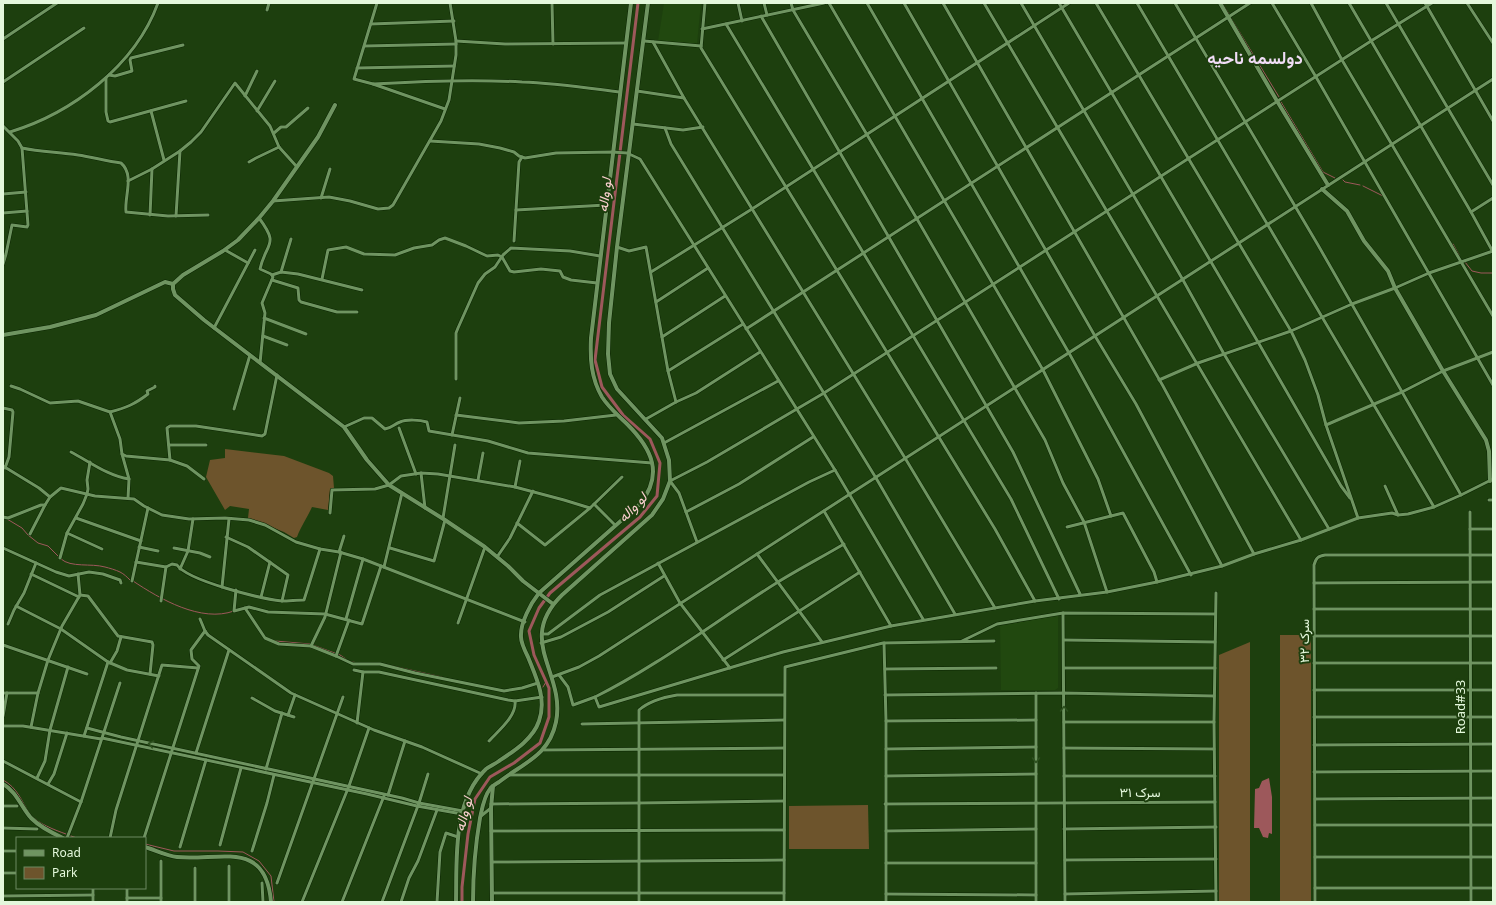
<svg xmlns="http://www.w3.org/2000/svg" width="1496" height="905" font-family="'Noto Sans',Vazirmatn,sans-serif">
<rect width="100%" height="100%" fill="#1d3f0e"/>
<g fill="#21480f">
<polygon points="664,3 701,3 697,44 658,41"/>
<polygon points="1058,615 1058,688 1055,690 1001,690 1000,626"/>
</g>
<g fill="#6d542c">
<path d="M225,449L284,456L329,473L333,476L334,488L330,489L328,510L312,507C307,518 301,526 297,537L294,538L284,532L248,518L249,509L230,506L225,510L206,477L210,460L225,458Z"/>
<rect x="1280" y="635" width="31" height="267"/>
<polygon points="1250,642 1250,902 1219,902 1219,655"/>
<polygon points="868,805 869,849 789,849 789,806"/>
</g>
<polygon fill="#9d585b" points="1269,778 1272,797 1272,834 1269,833 1268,838 1263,837 1259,828 1254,828 1255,789 1259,788 1262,781"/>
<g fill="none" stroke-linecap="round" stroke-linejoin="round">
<g stroke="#9d585b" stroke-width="1">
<polyline points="1222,3 1229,14"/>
<polyline points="1231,18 1279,97"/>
<polyline points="1281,102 1323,172 1335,178"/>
<polyline points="1343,180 1345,182 1360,185"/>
<polyline points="1363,186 1383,196"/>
<polyline points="1453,244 1459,255"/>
<polyline points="1465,262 1472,271 1481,273 1493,273"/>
<polyline points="7,519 22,528 28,535 38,543 48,546 58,556"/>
<path d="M61,559C71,568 91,563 105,567C109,568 116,570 120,572C124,574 127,577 130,580"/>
<path d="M133,581C160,599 201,623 234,611"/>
<polyline points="275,641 310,644 340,655 346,659"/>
<polyline points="351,662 360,663"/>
<polyline points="379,663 442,677"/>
<polyline points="543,687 546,682"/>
<path d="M3,780C18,788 21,801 30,814C38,824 55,830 66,834"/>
<polyline points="71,836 77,838"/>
<polyline points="145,844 174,851 218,851 243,852 259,861 271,876 274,902"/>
</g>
<polyline stroke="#9d585b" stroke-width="3" points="462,902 462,887 468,834 475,799 490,777 514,763 540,743 549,717 549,688 534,655 529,631 539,608 550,593 640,517 657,496 660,463 650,439 623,415 602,387 595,360 638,3"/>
<g stroke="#0a2401" stroke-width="4">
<g id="minor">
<polyline points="377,3 354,79 373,84 445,109"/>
<polyline points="552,3 553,44"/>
<polyline points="705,3 701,48 995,529 1035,601"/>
<polyline points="738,3 742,21"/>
<polyline points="764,3 767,15"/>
<polyline points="791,3 793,10 917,219 1045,440 1063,483 1084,522 1107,592"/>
<polyline points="829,3 1043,370 1098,479 1111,516"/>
<polyline points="867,3 1069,353 1191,575"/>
<polyline points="904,3 1095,336 1136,404 1222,566"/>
<polyline points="943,3 1163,386 1254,554"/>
<polyline points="1021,3 1183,280 1224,354 1329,529"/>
<polyline points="1059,3 1258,342 1341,486 1350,498"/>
<polyline points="1096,3 1291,331 1305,360 1318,395 1326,425 1358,518"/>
<polyline points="1137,3 1434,507"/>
<polyline points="1175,3 1318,245 1461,495"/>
<polyline points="1272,3 1316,77 1493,385"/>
<polyline points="1311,3 1342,60 1493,316"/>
<polyline points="1349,3 1471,212 1493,252"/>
<polyline points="1386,3 1493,185"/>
<polyline points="1425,3 1493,121"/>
<polyline points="1467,3 1493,43"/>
<polyline points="267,10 269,3"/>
<polyline points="761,16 1013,452 1080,594"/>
<polyline points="371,24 454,21"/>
<polyline points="726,24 1011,499 1059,599"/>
<polyline points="702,29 824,3"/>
<polyline points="3,39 57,3"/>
<polyline points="456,41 505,44 626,43"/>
<polyline points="644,41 701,46"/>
<polyline points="653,42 684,98 905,458 995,608"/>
<polyline points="365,46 456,44"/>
<polyline points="357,68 454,66"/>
<polyline points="109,75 115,76 132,71 130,60 131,58 183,45"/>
<polyline points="106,78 106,112 108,121 110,122 186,101"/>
<polyline points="3,82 84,28"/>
<path d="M373,84C423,81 472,79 522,82C555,83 587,88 619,92"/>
<polyline points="637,91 684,98"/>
<polyline points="245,96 257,71"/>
<polyline points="151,111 164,160"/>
<polyline points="257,111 275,81"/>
<polyline points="633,124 683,130 703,127"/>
<polyline points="3,126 18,141 22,148 28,225 27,227 12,225 6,254 3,264"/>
<polyline points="665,128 671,144 876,478 955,614"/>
<path d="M10,132C72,113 135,66 158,3"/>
<polyline points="274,133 281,127 286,127 308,108"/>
<polyline points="430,141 479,144 500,148 514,152 519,156 525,158 556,153 612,152 627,153 640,159 835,470 923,619"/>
<path d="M22,148C40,152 59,152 78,155C92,157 106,161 121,163C135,175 124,197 126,212L168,216L208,215"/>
<polyline points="249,162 256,158 279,147"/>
<polyline points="128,181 152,169 180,151 191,142 201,132 235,83 270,126 279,147 297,167"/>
<polyline points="3,194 26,192"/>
<polyline points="321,198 330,169"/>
<polyline points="273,201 329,197 350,201 378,209 389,208 393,205 441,121 449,100 456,55 456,41 450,3"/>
<polyline points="516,210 606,205"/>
<polyline points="1471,212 1493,198"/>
<polyline points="3,213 27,211"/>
<polyline points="150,215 152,169"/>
<polyline points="176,216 180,151"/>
<path d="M259,218C280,246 266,242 260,269L271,274L273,277L262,303L265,313L260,363"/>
<polyline points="514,241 519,162 522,157"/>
<polyline points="617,247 629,251 646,247 668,371 676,402"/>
<polyline points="225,250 248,263"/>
<polyline points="281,272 291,239"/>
<polyline points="651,272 752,209 1069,3"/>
<polyline points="272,275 281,272 298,274 362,290"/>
<polyline points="322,279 328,250 346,247 364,254 395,255 414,248 432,245 439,240 445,238 466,246 487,256 498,255 502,257 510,271 514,272 541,269 560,271 563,277 571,280 597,283"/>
<polyline points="272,280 298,288 299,300 301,302 337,312 357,312"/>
<polyline points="656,302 708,268"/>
<polyline points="264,318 306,334"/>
<polyline points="214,328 255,250"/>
<polyline points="746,329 1250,3"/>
<polyline points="263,336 287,345"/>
<polyline points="662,337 725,296"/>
<polyline points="668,371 743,324"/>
<polyline points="456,379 456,333 458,328 478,283 485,274 495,267 503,255 511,248 570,251 600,256"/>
<polyline points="1159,380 1198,363 1291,331 1352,304 1395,288 1429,273 1493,251"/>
<polyline points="11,386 20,389 50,403 78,401 110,412 120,439 122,454 129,479 128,498"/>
<polyline points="3,408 12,410 13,412 9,457 5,468"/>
<polyline points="234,409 250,355"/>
<path d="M110,412C126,408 135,404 148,394L147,391L155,387V386"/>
<polyline points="456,415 519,423 564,421 616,415"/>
<polyline points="646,419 676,402 696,393 760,352"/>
<polyline points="1326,425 1402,392 1443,371 1493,352"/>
<path d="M344,427L364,418H372L385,429C392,428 394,424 400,422C407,419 420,420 427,422L429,431L488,441L528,453L652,463"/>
<polyline points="399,428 416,474"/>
<polyline points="452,435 460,398"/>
<polyline points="664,443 778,381"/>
<polyline points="169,445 206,445"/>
<path d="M71,452C90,462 108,476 129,479"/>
<polyline points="122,454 126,456 170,460 187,466 204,479"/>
<polyline points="170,460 167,428 170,426 196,426 262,436 265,434 277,375"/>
<polyline points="3,466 39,488 50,497"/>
<polyline points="421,473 425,508"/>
<polyline points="478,480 483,453"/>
<polyline points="1385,486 1398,515"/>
<polyline points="515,487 520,461"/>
<polyline points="1489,500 1493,500"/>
<polyline points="594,504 615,525"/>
<polyline points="824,511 891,626"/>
<polyline points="686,512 739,484 813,437"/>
<polyline points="1470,512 1471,902"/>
<polyline points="330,513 332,490 375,489 389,485 401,476 421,473 438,474 515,487 564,500 590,508"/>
<polyline points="3,517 8,518 41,505 45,505 50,497 61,488 95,496 134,499 144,506 162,515 189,519 225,518 249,520 265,525 296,542 320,549 339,552 363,559 525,622"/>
<polyline points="76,518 141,541"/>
<polyline points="443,518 455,445"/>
<polyline points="517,523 545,545 590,508 622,477"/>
<polyline points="1067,527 1123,513 1154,572 1157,582"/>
<polyline points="1470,529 1493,529"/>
<polyline points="67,533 102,549"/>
<polyline points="30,534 45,505"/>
<polyline points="226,537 248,547 288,575 282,601"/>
<polyline points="1301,540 1358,518 1392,513 1398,515 1408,514 1434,507 1461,495 1493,479"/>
<polyline points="697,542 679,493 670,481 707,462 824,393 1371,41 1432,3"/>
<polyline points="139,547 158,551"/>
<polyline points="3,548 56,572 69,576 89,572 103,574 120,580 121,583"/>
<polyline points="174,548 200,553 210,557"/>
<polyline points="390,548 434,561 445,520"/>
<polyline points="339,552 344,536"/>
<polyline points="757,554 822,642"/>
<polyline points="497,557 510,538 533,491"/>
<polyline points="60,558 67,533 83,504 87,494 88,489 87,480 90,462"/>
<path d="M136,562L166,567L172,564L177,565C188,581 262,599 282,601C289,601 297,600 304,600L320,549"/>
<polyline points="658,563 680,603 730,668"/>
<polyline points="384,567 402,493"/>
<polyline points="180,569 188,551 193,519"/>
<polyline points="31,574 79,597"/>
<polyline points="132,581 148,508"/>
<polyline points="1314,583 1493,582"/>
<polyline points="222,587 229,519"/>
<polyline points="236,590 234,611 249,607 268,612 325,614 362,624 381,566"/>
<polyline points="1216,593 1214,722 1216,902"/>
<polyline points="80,595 88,596 118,636 152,642 153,645 150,674"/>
<polyline points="261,597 270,562"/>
<polyline points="161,601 166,567"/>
<polyline points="16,606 61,629 108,662 84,736"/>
<polyline points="245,608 265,638 279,644 311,646 336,656 353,664 380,664 415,673 504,691 522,688 538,683"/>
<polyline points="1314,609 1493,609"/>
<polyline points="1063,613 1065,902"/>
<polyline points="200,619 205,631 208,635 291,693 374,730 422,747 482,774"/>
<polyline points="346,619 363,559"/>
<polyline points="458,623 485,547"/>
<polyline points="8,624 14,610 24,593 36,563"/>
<polyline points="542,634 548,634 600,595 809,482 835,470"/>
<polyline points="1314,636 1493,636"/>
<polyline points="1064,640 1215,642"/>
<polyline points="962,641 997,624 1063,613 1215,614"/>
<polyline points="541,643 561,637 608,612 664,576"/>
<polyline points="884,643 886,721 886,902"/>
<polyline points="3,645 87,674"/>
<polyline points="311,646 325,617 341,552"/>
<polyline points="336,656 349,620"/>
<polyline points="723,660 860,572"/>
<polyline points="108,662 127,670 159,676"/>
<polyline points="110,663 117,651 121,637"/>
<polyline points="1314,663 1493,663"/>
<polyline points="1064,668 1215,668"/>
<polyline points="885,669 996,668"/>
<polyline points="354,670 363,672 379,672 508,700 515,701 542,697"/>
<polyline points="559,675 568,687 573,705 595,697 599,707 783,652 891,626 1035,601 1107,592 1157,582 1222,566 1254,554 1301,540 984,3"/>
<polyline points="552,677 579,667 599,656 1493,79"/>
<polyline points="1314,690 1493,690"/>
<polyline points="3,693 38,693"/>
<polyline points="885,695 1064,693 1214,696"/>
<path d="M595,697C659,665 717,620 778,582C799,569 822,557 844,544"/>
<polyline points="252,698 275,711 294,717"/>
<polyline points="288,715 295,695"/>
<polyline points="3,716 7,693"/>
<polyline points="1314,717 1493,717"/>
<polyline points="886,721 1036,720"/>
<polyline points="1064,722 1214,722"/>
<polyline points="357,723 363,672"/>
<polyline points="582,724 784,720"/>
<polyline points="3,726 23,726 101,739"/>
<polyline points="31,727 38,693 48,660 62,626 80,595 78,574"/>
<polyline points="87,728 121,737 402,798 419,803 463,811"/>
<polyline points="102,738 367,794 417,806 462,814"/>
<path d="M489,741C498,731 517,716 515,701"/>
<polyline points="1314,745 1493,744"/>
<polyline points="1064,748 1214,749"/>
<polyline points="886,749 1036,747"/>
<polyline points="544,750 784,748"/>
<polyline points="196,753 229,650"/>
<polyline points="3,761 81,802"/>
<polyline points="266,769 282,713"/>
<polyline points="1314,772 1493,771"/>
<polyline points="510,775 784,775"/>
<polyline points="886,776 1036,774"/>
<polyline points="1064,776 1215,776"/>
<polyline points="37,778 45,761 50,730 68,667"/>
<polyline points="48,784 54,774 67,733"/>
<polyline points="388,795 405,741"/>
<polyline points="1315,799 1493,798"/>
<polyline points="491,804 639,803 784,801"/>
<polyline points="885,804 1215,802"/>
<polyline points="3,806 17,806"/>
<polyline points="481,816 491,808"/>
<polyline points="1315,825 1493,825"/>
<polyline points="3,828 37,829"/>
<polyline points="1064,829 1216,827"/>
<polyline points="491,831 784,830"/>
<polyline points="886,831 1036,829"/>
<polyline points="67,838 81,802 120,683"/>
<polyline points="110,838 116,810 162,665 198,668"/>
<polyline points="144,838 199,666 192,659 191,650 205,631"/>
<polyline points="220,845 241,768"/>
<polyline points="180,847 206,760"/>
<polyline points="3,851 17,851"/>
<polyline points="252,851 267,803 274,775"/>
<polyline points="1315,857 1493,857"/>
<polyline points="1065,860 1216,859"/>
<polyline points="492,862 784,860"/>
<polyline points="886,863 1036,863"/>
<polyline points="3,873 17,873"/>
<polyline points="262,883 263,902"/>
<polyline points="277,883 343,697"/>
<polyline points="93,888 93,902"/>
<polyline points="1315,888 1493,888"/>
<polyline points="492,893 784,893"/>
<polyline points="886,894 1036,895"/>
<polyline points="1065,894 1216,891"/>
<polyline points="3,896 93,895"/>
<polyline points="127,898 161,898"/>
<polyline points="127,902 127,888"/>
<polyline points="161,902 161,861"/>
<polyline points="195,902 195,868"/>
<polyline points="229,902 229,866"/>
<polyline points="302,902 349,786 369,728"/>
<polyline points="342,902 384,796"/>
<polyline points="382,902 419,803 428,774"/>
<polyline points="401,902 409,878 418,861 437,810"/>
<polyline points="437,902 440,852 446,833 458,837"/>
<path d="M639,902V710C648,702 665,697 677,695H784"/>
<polyline points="784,902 785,667 883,643 994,641"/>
<polyline points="1036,902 1036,693"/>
<path d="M1315,902L1314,565C1316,558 1318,556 1325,555H1493"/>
</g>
</g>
<g stroke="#0a2401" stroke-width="5">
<g id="tertiary">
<polyline points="1220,3 1277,101 1328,185"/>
<polyline points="335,105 318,137 273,201 259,218 238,240 223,251 183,275 173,284 173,289 175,295 204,320 344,427 367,460 389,485 445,520 485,547 508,566 523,581 553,604"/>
<polyline points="1322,189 1347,211 1364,241 1388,271 1395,288 1443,371 1486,440 1489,451 1490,481"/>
<polyline points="3,335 50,327 96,315 165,282 173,284"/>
<path d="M3,784C16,791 22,808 31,818C40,827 52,833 63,838"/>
<path d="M145,847C155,850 167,856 177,857C220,861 266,839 271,902"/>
<path d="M456,902C457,860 452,801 486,769C490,766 495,764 499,761C514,751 533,739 539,721C547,699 536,677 528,657C525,651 521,643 521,637C520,623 531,603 539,593L640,504C664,474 652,449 627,424C618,415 609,408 602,397C591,378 590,359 591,338L631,3"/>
<path d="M473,902C473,872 475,847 480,818C482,809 484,796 490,789C492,786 496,784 499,782C523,763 549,756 556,722C566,672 515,641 562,595L652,515L663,499L670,481L669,460L662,438L617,389L610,374L608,354L609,323L617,247L648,3"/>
<polyline points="492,902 491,808 493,786"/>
</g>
</g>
<use href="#minor" stroke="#6f9461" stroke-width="3"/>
<use href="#tertiary" stroke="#6f9461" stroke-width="4"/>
</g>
<defs><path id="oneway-chevron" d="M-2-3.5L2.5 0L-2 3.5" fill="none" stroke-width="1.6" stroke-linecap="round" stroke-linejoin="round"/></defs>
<g stroke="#2d501f">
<use href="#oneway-chevron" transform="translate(1064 709) rotate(-90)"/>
<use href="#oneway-chevron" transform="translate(151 744) rotate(-167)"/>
<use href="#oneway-chevron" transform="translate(1036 760) rotate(90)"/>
</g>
<g text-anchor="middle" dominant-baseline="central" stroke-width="4" stroke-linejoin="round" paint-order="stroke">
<g font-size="13" fill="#e4f8dc" stroke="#1d3f0e">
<text transform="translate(1304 641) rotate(-90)">سرک ۳۲</text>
<text transform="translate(1460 707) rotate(-90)">Road#33</text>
<text x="1140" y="792">سرک ۳۱</text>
</g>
<g font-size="14" font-style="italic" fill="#fcd1d1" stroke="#1d3f0e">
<text transform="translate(604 195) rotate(-83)">لو واله</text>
<text transform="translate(632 507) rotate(-46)">لو واله</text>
<text transform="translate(463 814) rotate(-75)">لو واله</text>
</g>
<g font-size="17" font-weight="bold" fill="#f0ddf6" stroke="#1d3f0e">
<text x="1255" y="57">دولسمه ناحیه</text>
</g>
</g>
<rect width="1496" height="905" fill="none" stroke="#e4f8dc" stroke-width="8"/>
<rect x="16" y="837" width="130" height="52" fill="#1d3f0e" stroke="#6d8960"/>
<rect x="24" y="850" width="20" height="6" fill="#6f9461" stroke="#6d8960"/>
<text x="52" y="857" font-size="12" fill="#e4f8dc">Road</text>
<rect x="24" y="867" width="20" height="12" fill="#6d542c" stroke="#6d8960"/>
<text x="52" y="877" font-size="12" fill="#e4f8dc">Park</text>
</svg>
